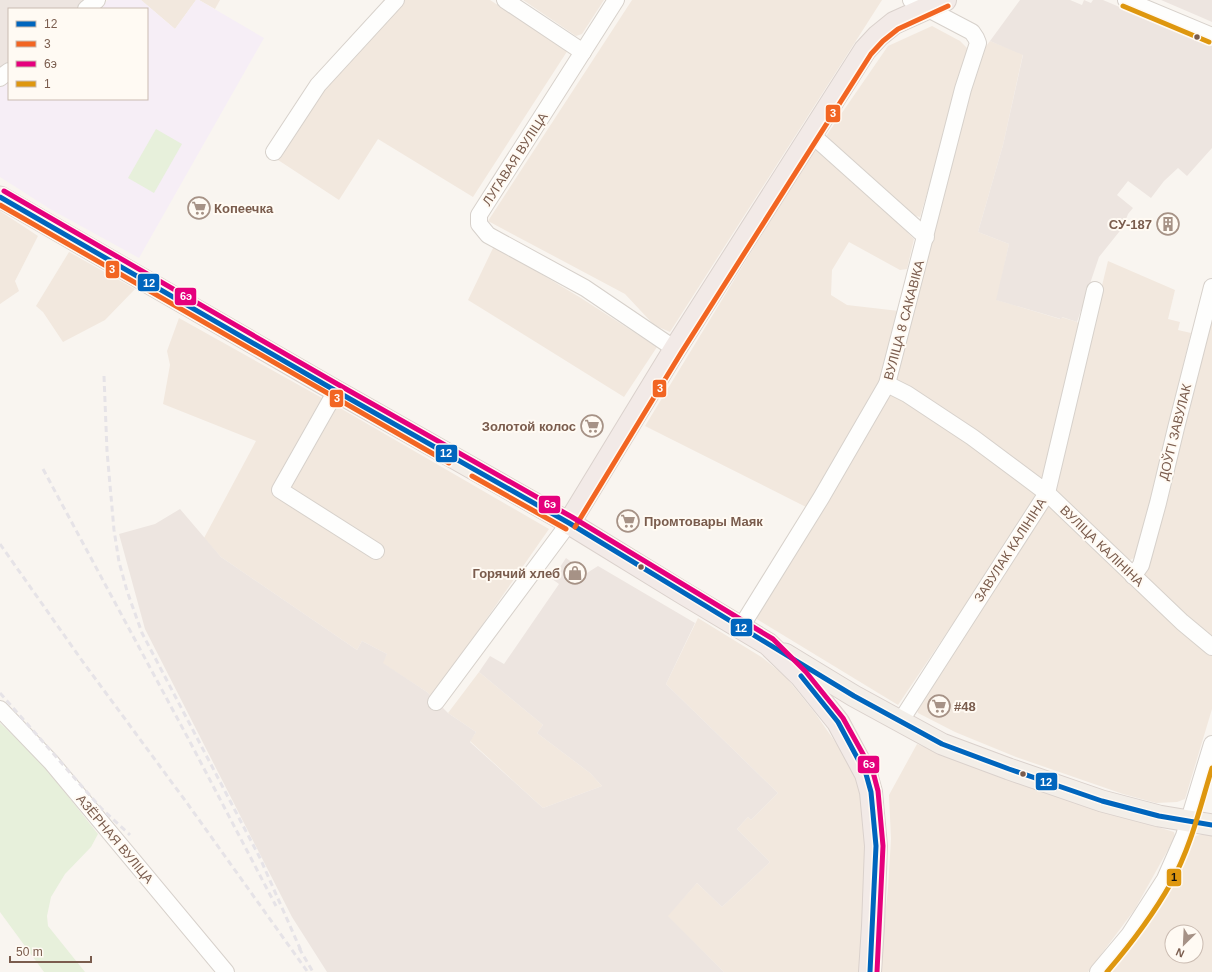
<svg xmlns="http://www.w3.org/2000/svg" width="1212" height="972" font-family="Arial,sans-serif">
<rect width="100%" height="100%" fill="#f9f5f0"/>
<g fill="#f2e8de" fill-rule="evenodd">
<polygon points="141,0 196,0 175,29"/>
<polygon points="199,0 220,0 215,9"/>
<polygon points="402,0 490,0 568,50 473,197 378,139 339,200 275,158 312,102"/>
<polygon points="523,0 604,0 582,34 576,36"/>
<polygon points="632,0 882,0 670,332 654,325 625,294 488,221"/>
<polygon points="932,26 960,41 969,50 920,217 905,213 824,139 888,46"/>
<polygon points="990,41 1023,54 1003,145 978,232 1009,244 997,300 1060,319 1061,317 1077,322 1079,324 1045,481 893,382 980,54"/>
<polygon points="818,148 829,155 914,239 907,269 900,270 849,242 832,270 831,295 847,305 899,311 882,376 806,507 645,426 814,149"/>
<polygon points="0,211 38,236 15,281 19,291 0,304"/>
<polygon points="494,246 581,298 657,347 624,397 468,300"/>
<polygon points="69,252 135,289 105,320 63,342 43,312 36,306"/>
<polygon points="1108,261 1175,290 1168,319 1180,322 1178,330 1191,333 1136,557 1128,561 1052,490"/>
<polygon points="1212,317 1212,637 1171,606 1144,575"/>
<polygon points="179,318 340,408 549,529 432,697 427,692 382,663 387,654 362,641 357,650 221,557 204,538 256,441 163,404 170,365 167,351"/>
<polygon points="891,392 966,440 1039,496 898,705 755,618"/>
<polygon points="1049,504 1212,655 1212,709 1185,799 1177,802 1156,803 1123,794 1016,757 955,732 918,713 916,706"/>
<polygon points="698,618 763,658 786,677 815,713 845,756 858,785 866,821 867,908 861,972 724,972 667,916 697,883 722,907 770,862 737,829 748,817 751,820 778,793 666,684"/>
<polygon points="479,672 543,725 537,733 590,773 602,786 543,808 470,741 476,732 448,713"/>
<polygon points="917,744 1006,779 1075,802 1174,832 1175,837 1135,909 1088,972 879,972 888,888 891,839 889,795"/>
<path d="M1204,834L1212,835V972H1108L1146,924L1167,889L1186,849L1195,836ZM1172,932H1196V956H1172Z"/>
</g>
<g fill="#ede5e0">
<polygon points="0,0 89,0 78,9 9,9 9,65 0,73"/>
<polygon points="1020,0 1070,0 1082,5 1084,0 1091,3 1093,0 1103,0 1212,46 1212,148 1187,176 1178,168 1164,181 1151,198 1128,181 1117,195 1133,208 1128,214 1123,227 1099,257 1077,322 1062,317 1061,319 996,300 1009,244 978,232 1003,145 1023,55 990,41"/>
<polygon points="1161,0 1212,0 1212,22 1203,18"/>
<polygon points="180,509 221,557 357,650 362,641 387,654 383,663 427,692 448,713 476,732 470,742 543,808 602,786 590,773 537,733 543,725 479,672 490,656 504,664 559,584 552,579 566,558 587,573 598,566 695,623 666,684 778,793 751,820 748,817 737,829 770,862 722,907 697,883 668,916 724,972 327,972 292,917 145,629 119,534 155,524"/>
</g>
<polygon fill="#f6eef6" points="108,0 141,0 175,29 196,0 199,0 264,38 139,258 50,209 0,177 0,87 9,80 9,99 147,99 147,9 97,9"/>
<g fill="#e7f0db">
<polygon points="156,129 182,144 154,193 128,178"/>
<polygon points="0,723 40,761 98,834 91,847 65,874 51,897 47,916 48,926 85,972 44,972 0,912"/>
</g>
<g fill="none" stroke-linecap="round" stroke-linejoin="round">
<g stroke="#d7d1cb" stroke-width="18">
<g id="minor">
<polyline points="505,0 583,52"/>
<polyline points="616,0 479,215 479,224 488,235 585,288 675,349"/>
<polyline points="1126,0 1212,36"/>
<polyline points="86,9 97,0"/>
<polyline points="0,78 9,71"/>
<polyline points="811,134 926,237"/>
<polyline points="274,152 318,85 396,0"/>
<polyline points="887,384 907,394 972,437 1047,493 1182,622 1212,647"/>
<polyline points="336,391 280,490 376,551"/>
<polyline points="1133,576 1141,565 1158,503 1176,428 1212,287"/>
<polyline points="741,627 821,498 887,384 963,89 978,43 976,38 972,32 911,0"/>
<polyline points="436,702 569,523"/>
<polyline points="0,709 51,762 226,972"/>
<polyline points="900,722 1047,493 1095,290"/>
<polyline points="1098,972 1129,935 1165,879 1184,836 1212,744"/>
</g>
</g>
<g stroke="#dad1cc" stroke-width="23">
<g id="major">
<polyline points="0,197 336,391 569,523"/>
<polyline points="785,654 854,696 942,744 1009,769 1102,801 1159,816 1212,825"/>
</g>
</g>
<g stroke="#dad1cc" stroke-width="24">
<polyline id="highway" points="870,972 873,926 876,846 871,792 866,774 838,722 801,676 768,644 683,593 569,523 675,349 865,50 878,36 894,23 945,0"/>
</g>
<use href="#minor" stroke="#fefefd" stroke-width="16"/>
<use href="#major" stroke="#f3eee8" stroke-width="21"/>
<use href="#highway" stroke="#f2eae7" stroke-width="22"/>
<g stroke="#e6e3e7" stroke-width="3" stroke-dasharray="6 4" stroke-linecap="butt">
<polyline points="104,376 107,451 114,530 119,562 127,591 142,633 260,858 302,953"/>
<polyline points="43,469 189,740 276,906"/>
<polyline points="0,544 83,662 187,803 307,971"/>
<polyline points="0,693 101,808 130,835"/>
<polyline points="299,948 313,972"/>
</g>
<g stroke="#fffaf3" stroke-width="8">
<g id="bus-1">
<polyline points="0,197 336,391 569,523 854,696 942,744 1009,769 1102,801 1159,816 1212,825"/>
<polyline points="801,676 838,722 866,774 871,792 876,846 870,972"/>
</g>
</g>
<g stroke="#fffaf3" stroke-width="8">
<g id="bus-2">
<polyline points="0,205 449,463"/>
<polyline points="472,476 566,529"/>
<polyline points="575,527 681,353 871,54 883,41 898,29 948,6"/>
</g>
</g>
<g stroke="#fffaf3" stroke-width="8">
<polyline id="bus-3" points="4,191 339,385 572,517 773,639 806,672 843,718 873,772 878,791 883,846 877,972"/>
</g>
<g stroke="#fffaf3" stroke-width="8">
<g id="bus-4">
<polyline points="1123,6 1209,42"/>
<path d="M1107,972C1131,944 1153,915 1171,883C1191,847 1200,807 1212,768"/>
</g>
</g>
<use href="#bus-1" stroke="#0065bd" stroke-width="5"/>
<use href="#bus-2" stroke="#f26522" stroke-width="5"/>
<use href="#bus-3" stroke="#e5007d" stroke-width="5"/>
<use href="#bus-4" stroke="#de970f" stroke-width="5"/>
</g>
<defs>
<g id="supermarket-ring" transform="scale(1.15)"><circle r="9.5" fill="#fffaf3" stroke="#a69286" stroke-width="1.5"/><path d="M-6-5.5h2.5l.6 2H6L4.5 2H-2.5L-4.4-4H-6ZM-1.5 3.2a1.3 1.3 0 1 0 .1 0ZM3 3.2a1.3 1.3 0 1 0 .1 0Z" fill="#a69286"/></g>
<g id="building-ring" transform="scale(1.15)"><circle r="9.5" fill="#fffaf3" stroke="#a69286" stroke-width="1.5"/><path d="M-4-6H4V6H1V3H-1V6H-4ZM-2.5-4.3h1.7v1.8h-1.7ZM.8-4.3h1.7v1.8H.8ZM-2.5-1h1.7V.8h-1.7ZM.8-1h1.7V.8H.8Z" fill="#a69286"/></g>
<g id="shop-ring" transform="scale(1.15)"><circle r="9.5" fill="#fffaf3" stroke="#a69286" stroke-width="1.5"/><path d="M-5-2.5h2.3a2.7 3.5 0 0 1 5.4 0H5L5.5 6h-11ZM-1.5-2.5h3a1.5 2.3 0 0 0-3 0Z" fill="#a69286"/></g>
</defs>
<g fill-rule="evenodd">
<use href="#supermarket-ring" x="199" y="208"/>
<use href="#building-ring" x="1168" y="224"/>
<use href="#supermarket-ring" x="592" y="426"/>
<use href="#supermarket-ring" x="628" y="521"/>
<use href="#shop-ring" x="575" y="573"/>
<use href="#supermarket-ring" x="939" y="706"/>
</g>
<g fill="#7a5c4d" stroke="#fffaf3" stroke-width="1.5">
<circle cx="1197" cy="37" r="3.5"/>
<circle cx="641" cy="567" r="3.5"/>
<circle cx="1023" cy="774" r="3.5"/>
</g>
<g text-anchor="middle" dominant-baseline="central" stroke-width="4" stroke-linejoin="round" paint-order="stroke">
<g font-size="13" fill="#7a5c4d" stroke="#fffaf3">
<text transform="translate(515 159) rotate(-57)">ЛУГАВАЯ ВУЛІЦА</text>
<text transform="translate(904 320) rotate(-75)">ВУЛІЦА 8 САКАВІКА</text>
<text transform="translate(1175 432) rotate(-76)">ДОЎГІ ЗАВУЛАК</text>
<text transform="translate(1102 546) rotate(44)">ВУЛІЦА КАЛІНІНА</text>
<text transform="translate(1010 550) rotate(-57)">ЗАВУЛАК КАЛІНІНА</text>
<text transform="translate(115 839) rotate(50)">АЗЁРНАЯ ВУЛІЦА</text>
</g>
<g font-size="13" font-weight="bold" fill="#7a5c4d" stroke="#fffaf3" text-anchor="start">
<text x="214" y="208">Копеечка</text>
<text x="1152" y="224" text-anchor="end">СУ-187</text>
<text x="576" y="426" text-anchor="end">Золотой колос</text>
<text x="644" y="521">Промтовары Маяк</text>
<text x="560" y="573" text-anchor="end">Горячий хлеб</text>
<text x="954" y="706">#48</text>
</g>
</g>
<g stroke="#fffaf3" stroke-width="1.5">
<rect x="825" y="104" width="16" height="19" rx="4" fill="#f26522"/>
<rect x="105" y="260" width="15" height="19" rx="4" fill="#f26522"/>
<rect x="137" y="273" width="23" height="19" rx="4" fill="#0065bd"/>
<rect x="174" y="287" width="23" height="19" rx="4" fill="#e5007d"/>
<rect x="652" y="379" width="15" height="19" rx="4" fill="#f26522"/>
<rect x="329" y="389" width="15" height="19" rx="4" fill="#f26522"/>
<rect x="435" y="444" width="23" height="19" rx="4" fill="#0065bd"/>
<rect x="538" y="495" width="23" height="19" rx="4" fill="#e5007d"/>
<rect x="730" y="618" width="23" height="19" rx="4" fill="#0065bd"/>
<rect x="857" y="755" width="23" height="19" rx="4" fill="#e5007d"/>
<rect x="1035" y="772" width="23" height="19" rx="4" fill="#0065bd"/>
<rect x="1166" y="868" width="16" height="19" rx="4" fill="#de970f"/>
</g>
<g font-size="11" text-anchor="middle" font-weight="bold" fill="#fff">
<text x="833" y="117">3</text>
<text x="112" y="273">3</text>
<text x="149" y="287">12</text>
<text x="186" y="300">6э</text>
<text x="660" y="392">3</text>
<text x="337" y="402">3</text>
<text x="446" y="457">12</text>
<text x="550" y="508">6э</text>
<text x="741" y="632">12</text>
<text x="869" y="768">6э</text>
<text x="1046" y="786">12</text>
</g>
<g font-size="11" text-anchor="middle" font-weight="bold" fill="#111">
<text x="1174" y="881">1</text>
</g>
<rect x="8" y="8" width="140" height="92" fill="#fffaf3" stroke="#cabbb1"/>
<rect x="16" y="21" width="20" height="6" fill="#0065bd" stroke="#cabbb1"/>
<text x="44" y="28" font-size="12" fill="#7a5c4d">12</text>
<rect x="16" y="41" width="20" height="6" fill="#f26522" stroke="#cabbb1"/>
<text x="44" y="48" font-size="12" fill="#7a5c4d">3</text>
<rect x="16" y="61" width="20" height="6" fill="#e5007d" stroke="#cabbb1"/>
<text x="44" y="68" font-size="12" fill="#7a5c4d">6э</text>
<rect x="16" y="81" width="20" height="6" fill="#de970f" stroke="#cabbb1"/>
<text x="44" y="88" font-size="12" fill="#7a5c4d">1</text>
<g transform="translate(1184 944) rotate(204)"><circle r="19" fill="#fffaf3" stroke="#cabbb1"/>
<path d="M0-3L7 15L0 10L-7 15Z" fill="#a69286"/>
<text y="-6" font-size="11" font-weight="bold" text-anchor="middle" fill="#7a5c4d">N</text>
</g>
<path d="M10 956v6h81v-6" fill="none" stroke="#7a5c4d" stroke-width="2"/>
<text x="16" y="956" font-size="12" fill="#7a5c4d" stroke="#fffaf3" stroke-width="3" paint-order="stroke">50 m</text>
</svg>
